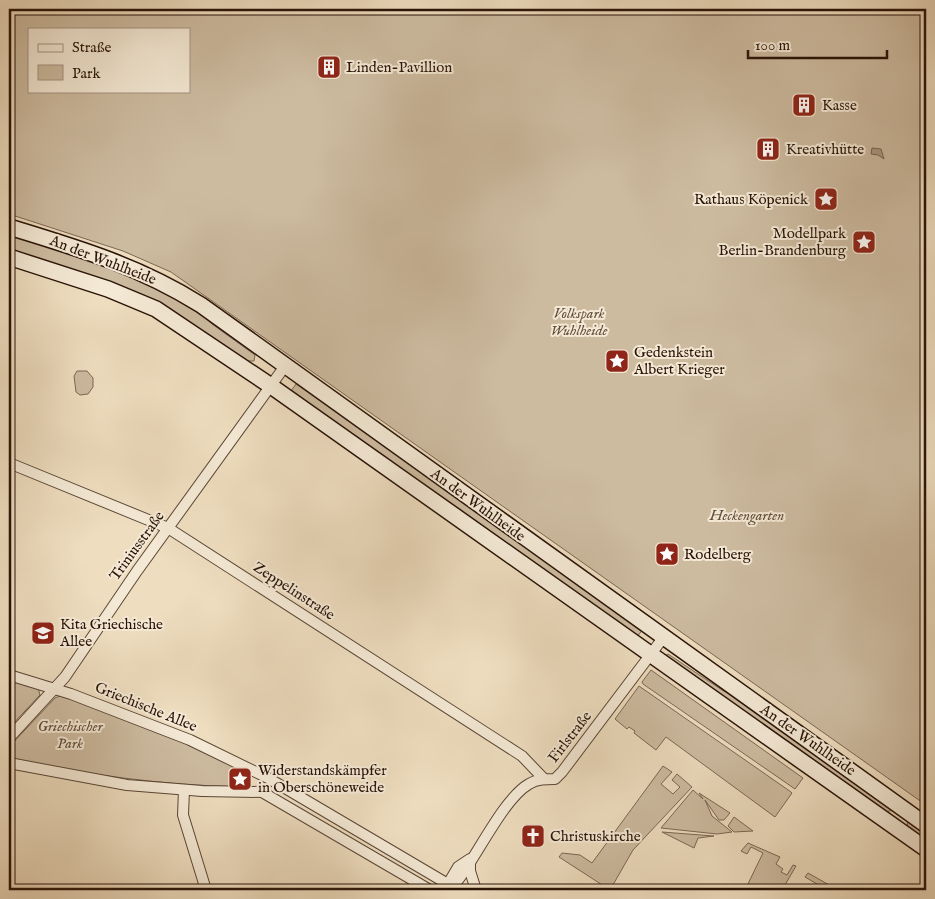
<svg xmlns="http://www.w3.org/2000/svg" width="935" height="899" font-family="'IM FELL English',serif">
<rect width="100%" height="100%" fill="#eeddbf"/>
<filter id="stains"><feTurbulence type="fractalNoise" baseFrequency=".004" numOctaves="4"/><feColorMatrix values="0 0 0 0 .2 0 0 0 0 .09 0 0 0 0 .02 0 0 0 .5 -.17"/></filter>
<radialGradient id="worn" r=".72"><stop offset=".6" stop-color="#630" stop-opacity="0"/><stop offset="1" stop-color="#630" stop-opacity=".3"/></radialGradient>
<g fill="#cdbba0" stroke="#7b6754" fill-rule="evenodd">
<path d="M9,9H926V805L171,272L123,251L9,214ZM29,29H189V91H29Z"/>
<polygon points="9,232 89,256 191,305 212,324 255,355 254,361 245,361 179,315 146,297 9,250"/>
<polygon points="77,371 87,371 93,378 93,387 88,394 80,395 76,392 74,376"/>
<polygon points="296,384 643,629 637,637 290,392"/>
<polygon points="668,654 722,690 759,711 893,810 886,812 665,656"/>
<polygon points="651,670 803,778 795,789 643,684 642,682"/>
<polygon points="9,680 38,688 40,695 9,728"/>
<polygon points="639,686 791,792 792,793 775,817 666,737 656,750 634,733 635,731 629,727 627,729 615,719"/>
<path d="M62,695C125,717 186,742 245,772L249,777L248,783L241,787C162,785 86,775 9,758V747L55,698Z"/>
<polygon points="663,766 672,772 661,784 673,794 680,787 672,780 677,774 692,787 633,850 610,890 559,857 562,853 580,855 592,863"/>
<polygon points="693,790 703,799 699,793 730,813 724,820 719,820 705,800 712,816 732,832 717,834 661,828"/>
<polygon points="734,817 753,831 734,832 728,826"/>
<polygon points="907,820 926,829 926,842 908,829"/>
<polygon points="662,832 714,836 698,838 694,848"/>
<polygon points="748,843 780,857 776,864 783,869 781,872 787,875 793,865 796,866 782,890 745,890 763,853 751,847 747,854 741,851"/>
<polygon points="808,873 838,890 814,890 817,884 805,877"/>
</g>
<polygon fill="#ab9881" stroke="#776351" points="872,148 881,149 884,159 878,155 871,154"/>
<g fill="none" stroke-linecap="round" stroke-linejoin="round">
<g stroke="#5a4636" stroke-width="12">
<g id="minor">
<polyline points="9,463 168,528 522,756 544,779"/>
<polyline points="9,675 71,694 190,740 268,778 458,890"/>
<polyline points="9,738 65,677 137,571 285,366"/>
<polyline points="9,763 127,785 202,791 262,792 430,890"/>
<polyline points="184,790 183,815 206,890"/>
<polyline points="470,862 470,871 476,890"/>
<polyline points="445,889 458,867 470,859"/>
<path d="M447,890C451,886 455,884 458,880C477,856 504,798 529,784C537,779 546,779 555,779L562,772L663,638"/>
</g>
</g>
<g stroke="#291308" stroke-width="18">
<g id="secondary">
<path d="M9,227C78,248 139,266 201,305L926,825"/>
<polyline points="9,257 108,289 156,309 271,386 926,849"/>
</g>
</g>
<use href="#minor" stroke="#f4e9d5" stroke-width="10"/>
<use href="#secondary" stroke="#f4e9d5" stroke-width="15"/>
</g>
<defs>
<g id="building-square" transform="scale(1.25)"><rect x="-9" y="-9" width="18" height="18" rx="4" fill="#8f2418" stroke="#f4e9d5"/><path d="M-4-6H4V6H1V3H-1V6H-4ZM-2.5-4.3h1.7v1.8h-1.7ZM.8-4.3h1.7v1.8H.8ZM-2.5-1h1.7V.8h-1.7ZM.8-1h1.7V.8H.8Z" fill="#fff"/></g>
<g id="sight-square" transform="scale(1.25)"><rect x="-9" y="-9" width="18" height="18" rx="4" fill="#8f2418" stroke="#f4e9d5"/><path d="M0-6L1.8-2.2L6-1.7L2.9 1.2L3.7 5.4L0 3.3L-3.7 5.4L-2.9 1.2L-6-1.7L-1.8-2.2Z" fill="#fff"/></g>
<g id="school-square" transform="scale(1.25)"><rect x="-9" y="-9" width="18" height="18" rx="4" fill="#8f2418" stroke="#f4e9d5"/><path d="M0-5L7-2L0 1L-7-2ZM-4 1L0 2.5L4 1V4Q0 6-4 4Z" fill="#fff"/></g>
<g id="church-square" transform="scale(1.25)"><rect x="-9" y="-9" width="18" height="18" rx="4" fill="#8f2418" stroke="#f4e9d5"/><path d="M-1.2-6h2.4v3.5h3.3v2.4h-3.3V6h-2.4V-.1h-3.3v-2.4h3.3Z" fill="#fff"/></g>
</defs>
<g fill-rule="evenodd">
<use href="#building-square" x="329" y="67"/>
<use href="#building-square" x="804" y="105"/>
<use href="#building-square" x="768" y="149"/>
<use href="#sight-square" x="826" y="199"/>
<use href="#sight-square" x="864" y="242"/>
<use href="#sight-square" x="617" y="361"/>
<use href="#sight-square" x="667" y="554"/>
<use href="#school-square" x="43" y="633"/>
<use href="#sight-square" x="240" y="779"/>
<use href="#church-square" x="533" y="836"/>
</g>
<g text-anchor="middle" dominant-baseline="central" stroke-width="4" stroke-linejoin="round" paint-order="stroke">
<g font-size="15" fill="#291308" stroke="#f4e9d5" text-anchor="start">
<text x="346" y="67">Linden-Pavillion</text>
<text x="822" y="105">Kasse</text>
<text x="786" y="149">Kreativhütte</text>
<text x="808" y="199" text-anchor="end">Rathaus Köpenick</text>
<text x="846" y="233" text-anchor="end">Modellpark<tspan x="846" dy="17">Berlin-Brandenburg</tspan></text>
<text x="634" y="352">Gedenkstein<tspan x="634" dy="17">Albert Krieger</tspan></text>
<text x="684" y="554">Rodelberg</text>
<text x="60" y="624">Kita Griechische<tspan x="60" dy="17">Allee</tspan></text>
<text x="258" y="770">Widerstandskämpfer<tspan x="258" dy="17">in Oberschöneweide</tspan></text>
<text x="550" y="836">Christuskirche</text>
</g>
<g font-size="15" fill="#291308" stroke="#f4e9d5">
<text transform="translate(103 260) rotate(21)">An der Wuhlheide</text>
<text transform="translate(478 505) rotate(36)">An der Wuhlheide</text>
<text transform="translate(137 546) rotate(-54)">Triniusstraße</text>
<text transform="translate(294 591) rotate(33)">Zeppelinstraße</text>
<text transform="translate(146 707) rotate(22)">Griechische Allee</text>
<text transform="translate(570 737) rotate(-52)">Firlstraße</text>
<text transform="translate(808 740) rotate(35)">An der Wuhlheide</text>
</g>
<g font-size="15" font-style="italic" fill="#624e3d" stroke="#f4e9d5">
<text x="579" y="313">Volkspark<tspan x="579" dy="17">Wuhlheide</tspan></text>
<text x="747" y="515">Heckengarten</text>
<text x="70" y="726">Griechischer<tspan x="70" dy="17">Park</tspan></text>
</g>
</g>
<rect width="935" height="899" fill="none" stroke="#eeddbf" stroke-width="30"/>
<rect x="10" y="10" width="915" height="879" fill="none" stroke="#291308" stroke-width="2.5"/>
<rect x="15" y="15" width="905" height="869" fill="none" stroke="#291308"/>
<rect x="28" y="28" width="162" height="65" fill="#f4e9d5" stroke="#a39383"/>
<rect x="38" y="44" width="25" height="8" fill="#f4e9d5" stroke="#a39383"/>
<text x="72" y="52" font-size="15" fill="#291308">Straße</text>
<rect x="38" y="65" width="25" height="15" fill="#cdbba0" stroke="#a39383"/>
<text x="72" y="78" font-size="15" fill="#291308">Park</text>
<path d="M748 50v8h139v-8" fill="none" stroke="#291308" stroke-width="2.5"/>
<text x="755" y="50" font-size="15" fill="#291308" stroke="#f4e9d5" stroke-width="4" paint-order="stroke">100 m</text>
<rect width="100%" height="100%" filter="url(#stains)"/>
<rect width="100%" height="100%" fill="url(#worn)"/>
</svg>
